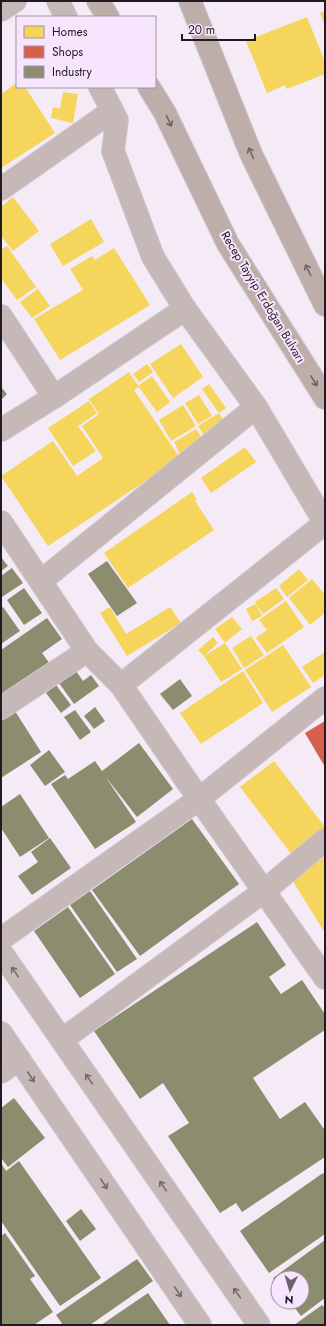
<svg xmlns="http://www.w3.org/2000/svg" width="326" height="1326" font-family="Jost,sans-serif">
<rect width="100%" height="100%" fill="#f4ebf7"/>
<g fill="#f6d55c">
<polygon points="325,11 325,27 320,13"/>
<polygon points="307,17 325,62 325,74 287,89 285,85 267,93 246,41"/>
<polygon points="17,83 17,87 25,87 55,133 1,168 1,94"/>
<polygon points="63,92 78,94 73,123 51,118 53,107 60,109"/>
<polygon points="13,197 39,231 13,251 1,236 1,207"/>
<polygon points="91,219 104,242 63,266 50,244"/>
<polygon points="7,246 36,287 17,300 1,278 1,250"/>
<polygon points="114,248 150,305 60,360 34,319 83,290 70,269 92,256 95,260"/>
<polygon points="38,289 50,306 32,318 20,302"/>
<polygon points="181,344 203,377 173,398 150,364"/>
<polygon points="147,364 153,372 139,382 133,374"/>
<polygon points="129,372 139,387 134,390 180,458 48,546 1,476 53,441 77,476 103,458 82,426 99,414 89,399"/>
<polygon points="152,376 170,402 157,412 138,386"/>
<polygon points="209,384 226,408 219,413 202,389"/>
<polygon points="199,395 212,416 198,424 185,403"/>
<polygon points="89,401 97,413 78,426 96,451 73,466 48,428"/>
<polygon points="183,405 196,426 171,441 159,420"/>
<polygon points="219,413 226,425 205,437 198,426"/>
<polygon points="196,429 203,440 180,454 174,442"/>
<polygon points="245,447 256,462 211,493 201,478"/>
<polygon points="192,492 197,500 195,501 214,530 128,588 104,553"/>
<polygon points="299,569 308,580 287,597 279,586"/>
<polygon points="312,579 325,595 325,613 310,625 289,598"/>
<polygon points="276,588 284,599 263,614 255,602"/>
<polygon points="286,601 304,627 267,653 256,638 267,630 259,620"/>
<polygon points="256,604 262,616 252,621 246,609"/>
<polygon points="110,607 126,634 170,607 181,623 127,656 100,613"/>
<polygon points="232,617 242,629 225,643 215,629"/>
<polygon points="251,636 264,655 244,668 232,648"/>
<polygon points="213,637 218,643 204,656 198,650"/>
<polygon points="225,643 242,669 221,682 204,656"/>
<polygon points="283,645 311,687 272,712 245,670"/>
<polygon points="325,652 325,675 313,683 302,667"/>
<polygon points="243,671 263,703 201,744 180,713"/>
<polygon points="274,761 325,827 325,830 292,855 240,787"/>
<polygon points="325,857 325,933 291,878"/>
</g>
<polygon fill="#d6604d" points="325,721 325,767 305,733"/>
<g fill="#8c8c6e">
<polygon points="1,387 7,394 1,400"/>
<polygon points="1,557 8,566 1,571"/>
<polygon points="107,561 137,603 117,616 88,574"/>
<polygon points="12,568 23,583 2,597 1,596 1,576"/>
<polygon points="24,588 42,613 24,625 7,600"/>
<polygon points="3,607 20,631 1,644 1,608"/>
<polygon points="47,618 62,639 42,653 50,664 1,697 1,650"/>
<polygon points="76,671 83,681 91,675 99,686 74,704 59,683"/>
<polygon points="180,679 192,696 173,710 160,694"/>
<polygon points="56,685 71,705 61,713 46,693"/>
<polygon points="95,707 105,721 94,729 84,716"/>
<polygon points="75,710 91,732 80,740 64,717"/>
<polygon points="15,711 41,752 1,778 1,721"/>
<polygon points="139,743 173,789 137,817 105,776 136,822 95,849 51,784 65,775 68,779 95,761 102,771"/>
<polygon points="49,750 65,772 45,786 30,765"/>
<polygon points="20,794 49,838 20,857 1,828 1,807"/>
<polygon points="192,819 239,884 140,956 92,890"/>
<polygon points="50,838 71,868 32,895 18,876 38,862 31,852"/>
<polygon points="90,891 137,959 117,972 70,905"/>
<polygon points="68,907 115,974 80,998 34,931"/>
<polygon points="257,922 286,965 269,977 281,994 302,980 325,1014 325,1030 253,1078 280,1119 305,1102 324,1129 325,1128 325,1157 242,1212 236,1203 220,1213 168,1136 189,1123 163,1083 140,1099 94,1031"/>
<polygon points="14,1098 45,1138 8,1167 1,1158 1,1108"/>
<polygon points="19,1161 101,1278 60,1306 1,1221 1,1163 6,1171"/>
<polygon points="323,1173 325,1175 325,1234 269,1273 240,1231"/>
<polygon points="81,1209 96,1229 80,1241 66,1221"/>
<polygon points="5,1233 35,1276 30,1279 53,1312 34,1325 1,1325 1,1236"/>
<polygon points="325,1240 325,1298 301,1316 290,1302 302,1302 302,1278 278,1278 278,1285 273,1278"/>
<polygon points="137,1259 153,1281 90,1325 63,1325 56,1315"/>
<polygon points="148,1293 170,1325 101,1325"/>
<polygon points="322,1305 325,1308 325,1325 294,1325"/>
</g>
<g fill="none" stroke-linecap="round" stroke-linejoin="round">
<g stroke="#cdc6d0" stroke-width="24">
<g id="minor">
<polyline points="58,1 66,17"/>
<polyline points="1,10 15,1"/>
<polyline points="100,87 117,120 113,151 153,257 185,309 256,407 325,523 121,685"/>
<polyline points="1,189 112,111"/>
<polyline points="1,316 54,397"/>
<polyline points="1,430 54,397 185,309"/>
<polyline points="1,522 87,651 121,685 199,799 325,978"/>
<polyline points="41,581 256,407"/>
<polyline points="1,708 87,651"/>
<polyline points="1,939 199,799 325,698"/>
<polyline points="62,1040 264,891 325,840"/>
<polyline points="1,1072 19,1059"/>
</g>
</g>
<g stroke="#cdc6d0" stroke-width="24">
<g id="tertiary">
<polyline points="1,952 259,1325"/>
<polyline points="1,1033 200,1325"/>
</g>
</g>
<g stroke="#cdc6d0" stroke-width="24">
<g id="secondary">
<polyline points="98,1 108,17"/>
<polyline points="190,1 251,154 325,305"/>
<polyline points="149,87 165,113 228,244 325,398"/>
</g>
</g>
<use href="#minor" stroke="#c5b8b6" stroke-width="22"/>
<use href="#tertiary" stroke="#c5b8b6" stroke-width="22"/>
<use href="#secondary" stroke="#beaeaa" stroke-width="22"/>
</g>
<defs><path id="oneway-shaft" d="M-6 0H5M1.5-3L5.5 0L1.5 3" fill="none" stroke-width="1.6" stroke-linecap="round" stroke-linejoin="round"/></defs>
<g stroke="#6f6466">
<use href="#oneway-shaft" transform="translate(169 121) rotate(64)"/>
<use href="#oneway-shaft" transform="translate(251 153) rotate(-114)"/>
<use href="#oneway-shaft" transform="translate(308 270) rotate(-116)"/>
<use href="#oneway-shaft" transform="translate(314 381) rotate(58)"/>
</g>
<g stroke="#72696c">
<use href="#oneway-shaft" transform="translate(15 972) rotate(-125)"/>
<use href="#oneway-shaft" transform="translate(31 1077) rotate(56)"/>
<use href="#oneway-shaft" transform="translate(89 1079) rotate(-125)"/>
<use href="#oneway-shaft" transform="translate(104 1184) rotate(56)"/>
<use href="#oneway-shaft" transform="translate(163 1186) rotate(-125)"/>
<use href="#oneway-shaft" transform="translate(178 1292) rotate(56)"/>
<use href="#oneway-shaft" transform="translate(237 1293) rotate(-125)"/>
</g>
<g text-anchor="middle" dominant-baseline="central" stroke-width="4" stroke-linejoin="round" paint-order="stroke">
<g font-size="12" fill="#201a22" stroke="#f6e5fd">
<text transform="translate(263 297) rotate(59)">Recep Tayyip Erdoğan Bulvarı</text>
</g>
</g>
<rect width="326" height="1326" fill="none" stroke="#201a22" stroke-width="4"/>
<rect x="16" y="16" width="140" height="72" fill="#f6e5fd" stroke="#a094a5"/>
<rect x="24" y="26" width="20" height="12" fill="#f6d55c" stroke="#a094a5"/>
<text x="52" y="36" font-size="12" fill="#201a22">Homes</text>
<rect x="24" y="46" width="20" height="12" fill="#d6604d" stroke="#a094a5"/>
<text x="52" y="56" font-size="12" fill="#201a22">Shops</text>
<rect x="24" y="66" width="20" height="12" fill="#8c8c6e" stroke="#a094a5"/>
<text x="52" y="76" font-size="12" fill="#201a22">Industry</text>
<g transform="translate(290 1290) rotate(185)"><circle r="19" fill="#f6e5fd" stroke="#a094a5"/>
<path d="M0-3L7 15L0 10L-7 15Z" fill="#6a636d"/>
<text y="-6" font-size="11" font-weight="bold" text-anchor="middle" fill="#201a22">N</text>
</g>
<path d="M182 34v6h73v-6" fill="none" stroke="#201a22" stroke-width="2"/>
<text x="188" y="34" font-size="12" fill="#201a22" stroke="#f6e5fd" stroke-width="3" paint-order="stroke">20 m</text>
</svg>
